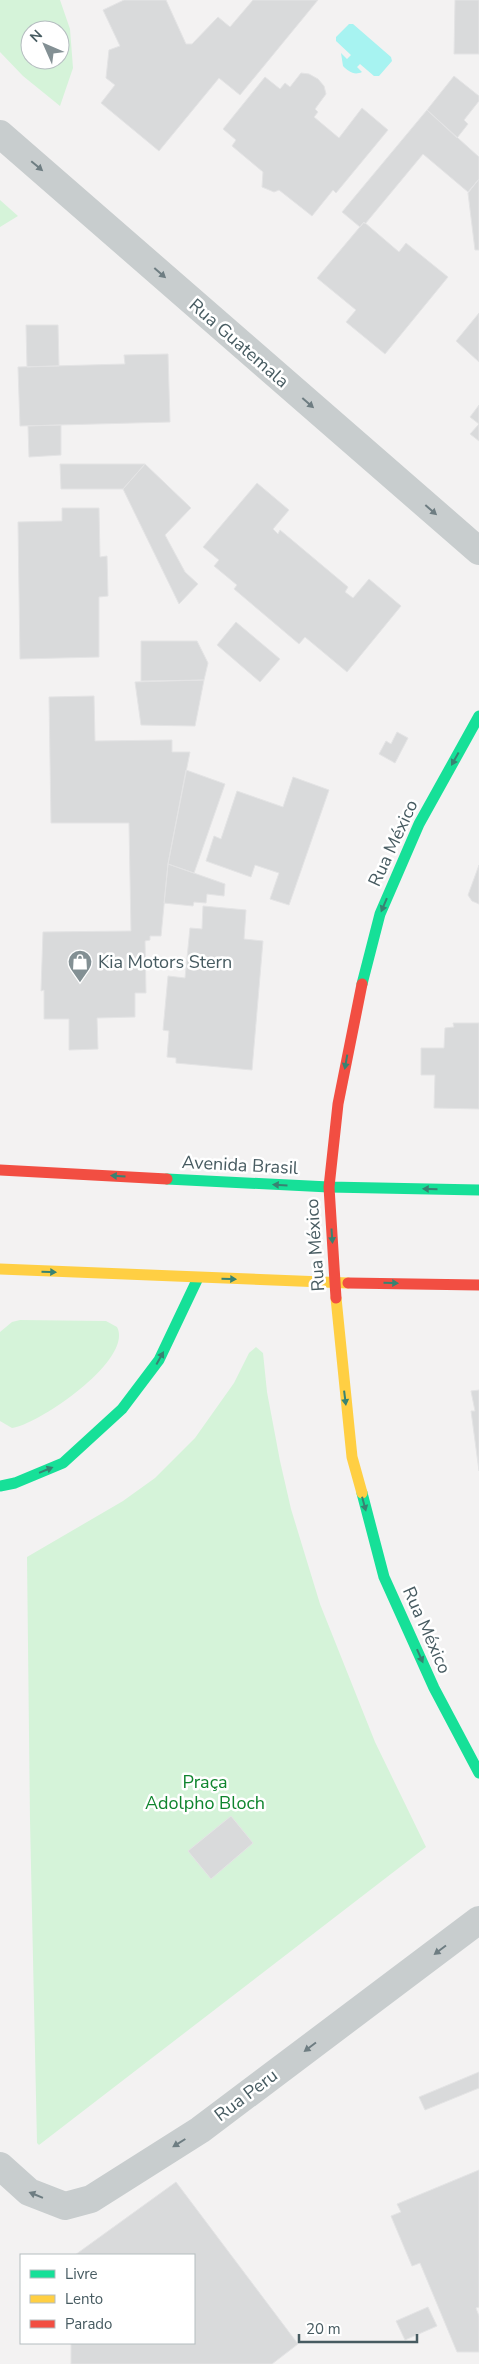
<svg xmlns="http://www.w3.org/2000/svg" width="479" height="2364" font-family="'Nunito Sans',sans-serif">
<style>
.green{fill:#d5f3d9;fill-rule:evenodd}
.water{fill:#a7f3f1}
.building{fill:#d9dadb;stroke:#e4e4e5}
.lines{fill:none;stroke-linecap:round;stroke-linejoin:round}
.street{stroke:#c8cdce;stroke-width:28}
.fast{stroke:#16e098;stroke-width:11}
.slow{stroke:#ffcf43;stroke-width:11}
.jam{stroke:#f24e42;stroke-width:11}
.oneway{fill:#6e7d82}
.oneway2{fill:#388372}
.labels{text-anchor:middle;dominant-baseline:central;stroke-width:5;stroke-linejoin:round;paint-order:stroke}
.street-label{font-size:18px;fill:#475b61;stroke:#fff}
.poi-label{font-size:18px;fill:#475b61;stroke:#fff;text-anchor:start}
.park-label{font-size:18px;fill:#0f852e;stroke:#fff}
</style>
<rect width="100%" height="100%" fill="#f3f2f2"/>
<!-- green -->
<path class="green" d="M0,0h60l10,29 3,39 -13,38 -37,-30 -23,-24zM30,30h30v30h-30z
M0,200l18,16 -18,11z
M20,1320l86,1 11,6c17,32 -77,97 -105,101l-12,-7v-89l12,-10z
M256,1347l7,6 4,39 13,69 11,48 29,95 55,138 51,105 -387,298 -2,-2 -7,-323 -3,-263 96,-56 32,-23 40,-40 39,-55 15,-30z"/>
<!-- water -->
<path class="water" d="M349,24h4l38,33 1,4 -13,15h-5l-14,-12 -3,3 5,5c-8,4 -14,-1 -19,-6l-2,-13 6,6 4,-4 -15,-14v-4z"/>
<!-- building -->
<path class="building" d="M124,0h42l20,44h6l26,-27 12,10 23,-27h65l-78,95 -21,-17 -60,73 -58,-48 14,-18 -9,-7 3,-28 11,-4 -17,-36z
M455,0h24v54h-25z
M301,73l8,1 9,5 6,7 2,8 -11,15 3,3 -4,5 25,21 23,-30 26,22 -52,63 -3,-3 -21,26 -33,-26 -5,2 -12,-5 1,-15 -31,-26 4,-6 -13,-11 42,-52 15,12 5,-6 5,4z
M454,76l25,20v5l-15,19 4,4 -11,14 -30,-28z
M427,110l52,47v22l-11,13 -45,-38 -58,70 -1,-2 -4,5 -18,-15z
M479,179v71h-4l-7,-57z
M364,222l35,30 7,-9 42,34 -63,77 -39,-32 10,-12 -39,-32z
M479,313v49l-23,-21z
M26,325h32l1,41 -32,1z
M168,354l2,68 -150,4 -2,-59 107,-3 -1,-9z
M479,405v36l-9,-7 9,-10 -9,-7z
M61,425v30l-32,2 -1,-31z
M60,464h85l-22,25h-62z
M145,464l46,44 -26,27 20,37 13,12 -19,20 -56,-115z
M257,483l32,27 -16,19 5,5 2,-4 68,57 -3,5 8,6 16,-19 32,27 -54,66 -42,-35 -6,7 -65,-55 3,-4 -23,-19 5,-6 -16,-13z
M62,508h37l1,49 7,-1 1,40 -9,1v60l-79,2 -2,-137 44,-1z
M236,622l44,37 -20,23 -43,-37z
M141,641h56l11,22 -4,17 -63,1z
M204,680l-9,46 -54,-1 -6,-43z
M94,696l1,45 77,-1v12h18l-22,112 -7,72h-11v4l-5,1 1,52h-11v24l-38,1 1,31 -29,1v-31h-25v-29l-3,1 2,-59 88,-1 -2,-108h-78l-2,-126z
M397,732l11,6 -13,25 -16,-9 7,-13 5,3z
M186,770l39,14 -31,89 -26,-9z
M293,777l36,13 -40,115 -19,-6 9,-26 -24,-8 -4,12 -45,-16 8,-25 7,3 16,-48 46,16z
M168,864l57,20 -1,12 -17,-2 -1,9 -12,-1 -1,4 -29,-3z
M479,865v39l-7,-3 -4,-6z
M203,906l43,4 -2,29 19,2 -11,129 -76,-7v-5l-9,-1 2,-26 -6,-1 5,-54 17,2 5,-50 12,1z
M453,1023h26v86l-45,-1 1,-33h-14v-27h23l1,-20 9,-1z
M479,1390v81l-8,-60h4l-4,-20z
M231,1816l22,27 -42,36 -23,-28z
M479,2072v16l-54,22 -6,-13z
M479,2170v137l-3,1 3,8v36h-22l-37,-89 -8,3 -21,-50 10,-4 -4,-8z
M176,2182l122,162 -26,20h-201v-21h123v-88h-119z
M428,2307l9,19 -32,14 -9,-19z"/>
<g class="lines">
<!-- street -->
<path class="street" d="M0,134l479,417
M0,2166l29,26 36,14 26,-7 109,-69 279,-210"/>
<!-- fast -->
<path class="fast" d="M362,984l18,-70 39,-90 60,-108
M167,1179l162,8 150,3
M0,1486l15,-3 48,-20 59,-54 37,-49 39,-82
M362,1493l22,84 50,111 45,85"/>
<!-- slow -->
<path class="slow" d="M0,1269l348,14
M336,1298l16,159 10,36"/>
<!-- jam -->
<path class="jam" d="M0,1170l167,9
M348,1283l131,2
M336,1298l-7,-111 9,-83 24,-120"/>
</g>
<!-- one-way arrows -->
<defs><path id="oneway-solid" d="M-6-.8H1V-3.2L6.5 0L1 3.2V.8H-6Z" transform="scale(1.25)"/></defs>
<g class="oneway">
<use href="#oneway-solid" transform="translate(37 166) rotate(40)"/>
<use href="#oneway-solid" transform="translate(160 273) rotate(41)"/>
<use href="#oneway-solid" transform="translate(308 403) rotate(41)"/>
<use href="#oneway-solid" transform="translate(431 510) rotate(41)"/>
<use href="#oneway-solid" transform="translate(440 1950) rotate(143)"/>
<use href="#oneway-solid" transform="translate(310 2047) rotate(143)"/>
<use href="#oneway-solid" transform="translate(179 2143) rotate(148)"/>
<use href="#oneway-solid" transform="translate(36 2195) rotate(-158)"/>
</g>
<g class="oneway2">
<use href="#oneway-solid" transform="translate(455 759) rotate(119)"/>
<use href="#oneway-solid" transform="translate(384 905) rotate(113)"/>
<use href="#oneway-solid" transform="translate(346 1062) rotate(100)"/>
<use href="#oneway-solid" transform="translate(118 1176) rotate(-177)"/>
<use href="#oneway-solid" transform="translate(280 1185) rotate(-177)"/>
<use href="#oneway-solid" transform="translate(430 1189) rotate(-179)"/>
<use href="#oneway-solid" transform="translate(332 1236) rotate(86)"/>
<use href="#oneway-solid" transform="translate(49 1272) rotate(2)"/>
<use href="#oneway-solid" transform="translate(229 1279) rotate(2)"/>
<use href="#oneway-solid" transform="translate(391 1283) rotate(1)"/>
<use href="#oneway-solid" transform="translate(160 1358) rotate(-61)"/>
<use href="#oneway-solid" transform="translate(345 1398) rotate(83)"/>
<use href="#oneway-solid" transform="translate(46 1470) rotate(-22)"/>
<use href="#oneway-solid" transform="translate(364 1504) rotate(75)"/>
<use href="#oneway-solid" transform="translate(420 1656) rotate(66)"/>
</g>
<!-- icons -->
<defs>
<symbol id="shop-pin" viewBox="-11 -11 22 30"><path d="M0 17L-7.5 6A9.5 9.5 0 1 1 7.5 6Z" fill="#839094" stroke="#fff"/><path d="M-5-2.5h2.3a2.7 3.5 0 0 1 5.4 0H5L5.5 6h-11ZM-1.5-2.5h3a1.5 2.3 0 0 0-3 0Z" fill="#fff"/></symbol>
</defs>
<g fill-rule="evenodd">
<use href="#shop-pin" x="66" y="948" width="28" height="38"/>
</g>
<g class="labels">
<!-- street labels -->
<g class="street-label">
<text transform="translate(239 343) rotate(41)">Rua Guatemala</text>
<text transform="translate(393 843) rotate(-65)">Rua México</text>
<text transform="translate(240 1165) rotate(3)">Avenida Brasil</text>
<text transform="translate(315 1245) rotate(-94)">Rua México</text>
<text transform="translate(427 1630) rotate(66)">Rua México</text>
<text transform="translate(246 2095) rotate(-37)">Rua Peru</text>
</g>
<!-- poi labels -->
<g class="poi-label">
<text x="98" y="962">Kia Motors Stern</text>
</g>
<!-- park labels -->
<g class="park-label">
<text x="205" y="1782">Praça<tspan x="205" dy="21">Adolpho Bloch</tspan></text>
</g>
</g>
<!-- legend -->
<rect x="20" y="2254" width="175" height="90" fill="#ffffff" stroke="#b5bdc0"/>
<rect x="30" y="2270" width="25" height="8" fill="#16e098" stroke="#b5bdc0"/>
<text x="65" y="2279" font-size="15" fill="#475b61">Livre</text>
<rect x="30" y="2295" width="25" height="8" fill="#ffcf43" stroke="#b5bdc0"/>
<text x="65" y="2304" font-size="15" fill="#475b61">Lento</text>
<rect x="30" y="2320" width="25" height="8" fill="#f24e42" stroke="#b5bdc0"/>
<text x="65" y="2329" font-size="15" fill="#475b61">Parado</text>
<!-- north arrow -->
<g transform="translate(45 45) rotate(315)"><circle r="24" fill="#ffffff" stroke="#b5bdc0"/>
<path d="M0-4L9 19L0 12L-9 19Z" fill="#839094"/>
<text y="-8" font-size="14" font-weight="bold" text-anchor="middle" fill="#475b61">N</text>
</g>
<!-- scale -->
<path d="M299 2334v8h118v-8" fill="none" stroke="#475b61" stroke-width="2.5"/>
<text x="306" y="2334" font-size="15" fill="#475b61" stroke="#ffffff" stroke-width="4" paint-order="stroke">20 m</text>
</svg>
